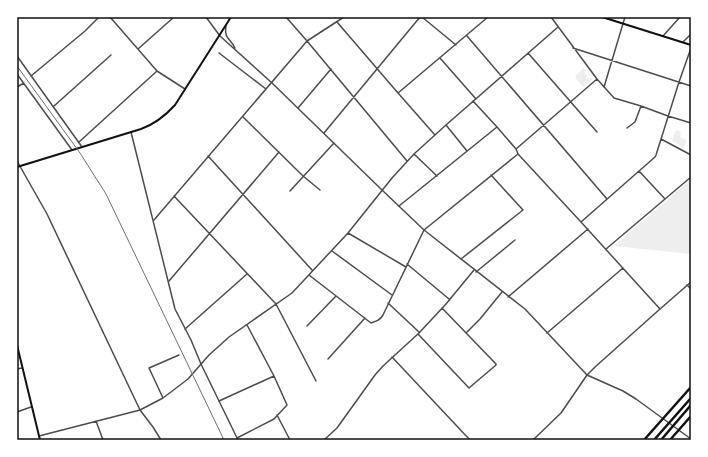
<svg xmlns="http://www.w3.org/2000/svg" width="708" height="457" font-family="Ubuntu,sans-serif">
<style>
.green{fill:#eee}
.lines{fill:none;stroke-linecap:round;stroke-linejoin:round}
.minor{stroke:#4c4c4c;stroke-width:1.5}
.tertiary{stroke:#4c4c4c;stroke-width:1.5}
.secondary{stroke:#111;stroke-width:2}
.motorway{stroke:#111;stroke-width:2.5}
.rail{stroke:#707070;stroke-width:1}
.neatline{fill:none;stroke:#111;stroke-width:1.5}
</style>
<rect width="100%" height="100%" fill="#fff"/>
<!-- green -->
<path class="green" d="M584,68l2,2 -2,2 5,8 3,-2 1,1 -10,8 -8,-10 1,-1v-1z
M676,130l5,2 -1,5 7,3 -3,8 -12,-7z
M691,179v75l-77,-8z"/>
<g class="lines">
<!-- minor -->
<path class="minor" d="M110,17l47,54 28,18
M286,17l21,24 100,120
M422,17l34,28
M551,17l46,62 17,19 27,8 27,10 23,7
M337,22l61,71 37,42
M467,36l140,163
M663,36l17,-19
M683,42l8,-8
M573,48l118,38
M138,49l36,-32
M219,53l47,36
M528,53l69,79
M17,56l65,91
M440,58l36,41
M17,74l55,76
M31,76l54,-45 14,-14
M17,87l7,-4
M604,87l21,-70
M398,93l90,-76
M473,101l24,26 19,22 2,5 63,68 79,87
M54,106l57,-51
M298,108l33,-39
M243,117l60,59 17,14
M446,125l21,26
M627,128l8,-6 6,-16
M324,133l96,-116
M661,139l30,16
M79,142l78,-71
M516,149l81,-70
M414,154l23,22
M208,156l104,114
M17,161l30,53 93,196 13,17 8,13
M639,171l26,28
M290,191l44,-48
M174,196l102,108 40,77
M399,206l98,-79
M154,220l153,-179 37,-24
M581,222l74,-65 1,-2 23,-73 12,-34
M348,233l58,34
M606,249l85,-72
M332,251l60,44
M461,259l62,-49 -32,-35
M407,264l42,35
M476,272l39,-32
M309,275l62,48c6,-2 9,-3 12,-8l41,-85 94,-76
M169,281l110,-129
M687,285l4,4
M508,297l80,-68
M388,303l31,29
M307,326l29,-30
M185,329l62,-55
M466,333l14,-14 22,-27
M547,333l76,-65
M418,334l51,54 27,-23v-1l-54,-56
M392,357l78,83
M328,359l37,-41
M17,369l5,-1
M163,398l-14,-30 30,-13
M219,401l55,-25
M17,412l14,-5
M277,415l13,25
M96,421l7,19
M39,436l101,-26 23,-12 25,-19 21,-24 20,-18 63,-44 56,-60 44,-55 22,-24 32,-29 112,-98
M237,438l37,-19 13,-14 -13,-29 -27,-51
M324,440l13,-12 38,-53 8,-9 36,-33 27,-29 28,-34"/>
<!-- tertiary -->
<path class="tertiary" d="M206,17l14,19 52,47 110,107 42,40 101,79 62,66 36,16 13,8 55,40
M226,26c-2,13 4,12 9,22
M131,132l44,177 16,31 10,24 37,76
M533,440l28,-27 26,-38 8,-8 65,-58 31,-27"/>
<!-- secondary -->
<path class="secondary" d="M602,17l89,28
M17,167l124,-38c14,-5 24,-13 34,-24l56,-88
M17,345l23,95"/>
<!-- motorway -->
<path class="motorway" d="M644,440l47,-53
M654,440l37,-42
M661,440l30,-35
M670,440l21,-24"/>
<!-- rail -->
<path class="rail" d="M17,66l63,87 26,41 118,246"/>
</g>
<!-- border -->
<rect width="708" height="457" fill="none" stroke="#ffffff" stroke-width="36"/>
<rect x="18" y="18" width="672" height="421" class="neatline"/>
</svg>
